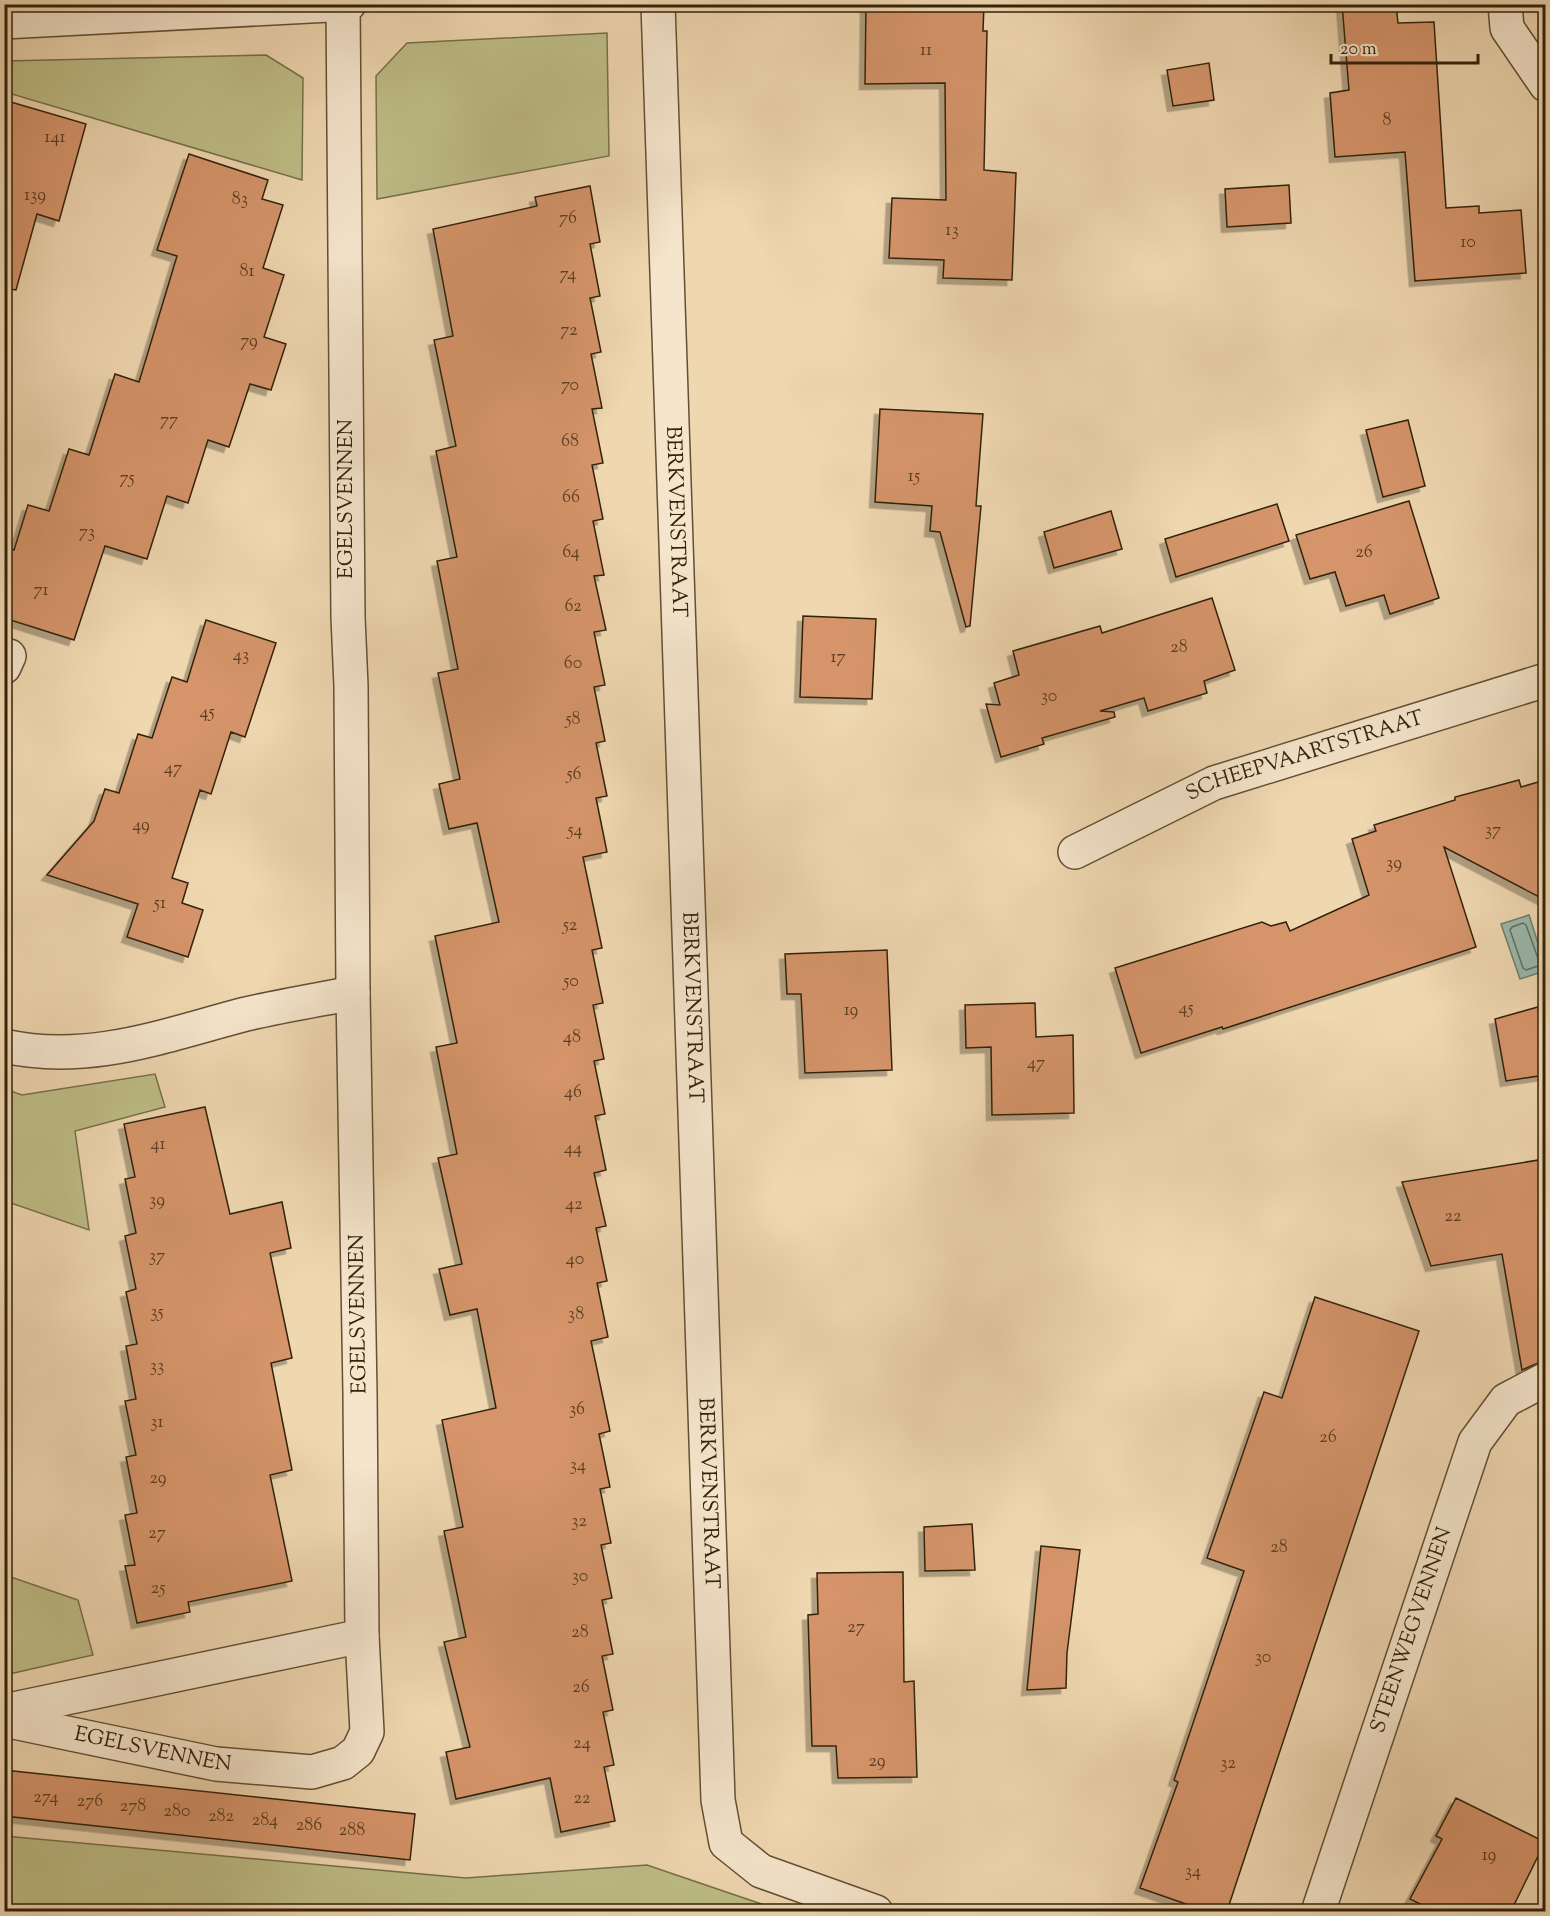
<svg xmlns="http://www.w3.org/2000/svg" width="1550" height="1916" font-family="'Sorts Mill Goudy',serif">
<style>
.green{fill:#bebd87;stroke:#787049;stroke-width:1.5}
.water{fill:#9ab9ae;stroke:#717d6d;stroke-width:1.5}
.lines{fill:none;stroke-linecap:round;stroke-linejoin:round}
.shore{stroke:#666e5c;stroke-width:1.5}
.building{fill:#d5946a;stroke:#33230b;stroke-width:1.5;filter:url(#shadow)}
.minor-casing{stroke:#625034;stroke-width:36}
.minor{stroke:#f5e5cc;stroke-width:33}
.labels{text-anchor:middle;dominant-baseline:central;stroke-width:5;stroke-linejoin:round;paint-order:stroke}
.number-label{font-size:18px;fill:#5c3f23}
.street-label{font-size:21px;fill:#33230b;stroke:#f5e5cc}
</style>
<defs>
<filter id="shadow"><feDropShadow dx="-5.5" dy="5.5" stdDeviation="0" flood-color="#0004"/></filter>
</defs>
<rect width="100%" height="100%" fill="#efd7b0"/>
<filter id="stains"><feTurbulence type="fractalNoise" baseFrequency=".00333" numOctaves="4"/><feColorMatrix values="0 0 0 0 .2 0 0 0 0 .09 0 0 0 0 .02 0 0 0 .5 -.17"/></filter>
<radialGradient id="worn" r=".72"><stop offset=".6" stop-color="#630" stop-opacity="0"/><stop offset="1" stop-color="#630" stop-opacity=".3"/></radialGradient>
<!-- green -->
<path class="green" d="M607,33l2,123 -232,43 -1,-123 31,-33z
M266,55l37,23 -1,102 -297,-88v-31z
M155,1074l10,33 -90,24 14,99 -84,-29v-112l17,6z
M5,1575l73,25 15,55 -88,20z
M4,1836l462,42 181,-13 135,46h-777z"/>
<!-- water -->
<path class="water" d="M1529,915l16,50v6l-25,8 -19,-55z"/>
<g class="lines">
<!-- shore -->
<path class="shore" d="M1523,923l3,2 14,39 -2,2 -12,4 -3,-2 -13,-38 2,-3z"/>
</g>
<!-- building -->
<path class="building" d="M866,4l118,1 -1,26h4l-3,139 32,3 -4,107 -69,-2 1,-18 -55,-2 3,-60 54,2 -1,-117 -80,1z
M1342,4h54l2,19 36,-1 12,186 33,-2v7l42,-3 5,63 -111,8 -10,-129 -70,5 -5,-64 19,-3z
M1209,63l5,37 -41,6 -6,-36z
M4,100l82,24 -27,97 -22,-7 -21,76 -12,-2z
M189,154l79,26 -6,19 21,6 -20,63 21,7 -20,62 22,7 -15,46 -21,-6 -21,63 -21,-7 -20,63 -21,-7 -20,63 -42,-13 -31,94 -70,-22v-71l10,3 14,-45 21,6 20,-62 20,6 26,-81 24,8 38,-126 -20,-6z
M1289,185l2,38 -64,4 -2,-38z
M590,186l10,56 -10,2 10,52 -10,2 11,54 -10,2 11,54 -10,1 11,54 -11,2 11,54 -10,2 11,54 -10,1 12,54 -12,2 11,53 -11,2 11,54 -9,2 11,53 -11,2 11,54 -24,5 19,91 -10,2 11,53 -10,2 11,54 -10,2 11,53 -10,2 11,54 -12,3 12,53 -10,2 11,53 -10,2 11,54 -17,4 19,90 -11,3 11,53 -10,2 11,54 -10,2 11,53 -10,2 11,54 -11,2 11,54 -10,2 11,53 -10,2 11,54 -54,11 -11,-54 -94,21 -10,-47 24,-5 -26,-105 22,-5 -22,-106 19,-4 -21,-107 54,-12 -19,-99 -27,6 -11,-46 23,-5 -24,-106 19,-4 -21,-107 21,-4 -22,-107 64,-14 -22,-99 -28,6 -10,-45 21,-5 -22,-106 20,-4 -21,-108 20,-4 -21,-106 20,-5 -22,-106 19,-4 -20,-107 104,-23 -2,-9z
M880,409l103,5 -7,92h5l-11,120 -4,1 -26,-95 -10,-1 2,-25 -57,-4z
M1408,420l17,66 -42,11 -17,-67z
M1409,501l30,97 -49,16 -6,-19 -38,11 -11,-34 -25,7 -14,-44z
M1277,504l12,37 -113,36 -11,-38z
M1111,511l11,38 -68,19 -10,-36z
M1212,598l23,72 -31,11 3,12 -59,18 -4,-13 -44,13 14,1 1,5 -73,21 2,6 -43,13 -15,-53 14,1 -6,-22 25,-8 -6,-24 87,-25 2,7z
M803,616l73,3 -4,80 -72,-2z
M206,620l70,23 -31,94 -14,-5 -20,62 -11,-4 -28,88 16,5 -6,20 21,7 -15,47 -61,-20 11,-33 -91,-29 47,-54 11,-32 14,4 19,-59 14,4 20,-61 15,5z
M1519,780l2,7 24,-7v120l-101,-53 32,100 -253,82 -1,-2 -81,26 -26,-85 147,-46 9,4 15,-4 4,9 79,-36 -17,-56 24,-8 -2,-6 81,-25v-3z
M887,950l5,120 -87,3 -4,-79h-14l-2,-40z
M1035,1003l1,34 37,-2 1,78 -82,2 -1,-68 -25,1 -1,-43z
M1545,1005v70l-39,6 -11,-62z
M205,1107l25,107 52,-12 9,46 -21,5 22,105 -21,5 21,107 -22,5 22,106 -104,21 2,10 -53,11 -12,-57 10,-1 -10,-50 12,-2 -11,-56 10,-2 -11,-54 11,-2 -10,-53 11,-2 -11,-52 10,-3 -11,-53 11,-3 -11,-54 10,-2 -11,-53z
M1545,1159v201l-23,10 -20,-116 -71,12 -29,-84z
M1315,1297l104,34 -192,580h-21l-66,-23 38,-106 -4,-2 70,-209 -37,-13 57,-166 18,6z
M972,1524l3,46 -50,1 -1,-44z
M1041,1546l39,4 -13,103 -1,35 -39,2z
M903,1572l1,110 10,-1 3,96 -79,1 -2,-32h-24l-4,-131 10,-1 -1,-41z
M4,1770l411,44 -5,46 -406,-44z
M1456,1798l89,44 -34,69h-77l-24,-12 32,-60 -6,-3z"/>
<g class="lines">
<defs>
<g id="minor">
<path id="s1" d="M658,4l60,1796 8,43 35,28 115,41"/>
<path d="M1505,4l2,24 39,57"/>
<path d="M4,22l345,-18"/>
<path d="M4,667l5,-11"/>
<path id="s2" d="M1075,852l139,-69 332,-103"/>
<path d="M4,1046c85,19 161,-11 242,-32 35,-8 71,-14 107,-21"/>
<path d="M4,1711l358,-75 -2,-243 -7,-400 -2,-307 -3,-69 -5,-612"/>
<path id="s3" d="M4,1720l212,44 96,8 31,-9 15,-12 9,-19 -5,-96"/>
<path id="s4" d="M1318,1912l157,-470 31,-42 40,-21"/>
</g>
</defs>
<!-- minor casing -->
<use href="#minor" class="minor-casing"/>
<!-- minor -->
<use href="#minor" class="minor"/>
</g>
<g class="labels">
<!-- number labels -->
<g class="number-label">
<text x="926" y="51">11</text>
<text x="1387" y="121">8</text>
<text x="55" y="138">141</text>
<text x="35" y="196">139</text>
<text x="240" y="200">83</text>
<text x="568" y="219">76</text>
<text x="952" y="231">13</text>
<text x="1468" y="243">10</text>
<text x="247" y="272">81</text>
<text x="568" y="275">74</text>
<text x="569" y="331">72</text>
<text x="249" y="342">79</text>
<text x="570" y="386">70</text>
<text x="169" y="421">77</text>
<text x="570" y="442">68</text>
<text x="914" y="477">15</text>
<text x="127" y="479">75</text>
<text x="571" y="498">66</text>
<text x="87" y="533">73</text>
<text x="571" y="553">64</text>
<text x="1364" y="553">26</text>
<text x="41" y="591">71</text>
<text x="573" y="607">62</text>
<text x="1179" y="648">28</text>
<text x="241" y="656">43</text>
<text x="838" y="658">17</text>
<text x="573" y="664">60</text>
<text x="1049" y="697">30</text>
<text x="207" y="713">45</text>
<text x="573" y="720">58</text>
<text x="173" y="769">47</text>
<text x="574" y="775">56</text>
<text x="141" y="826">49</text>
<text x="575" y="831">54</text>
<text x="1493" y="831">37</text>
<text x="1394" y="864">39</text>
<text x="160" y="904">51</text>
<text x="570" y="926">52</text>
<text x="571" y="982">50</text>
<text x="1186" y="1009">45</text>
<text x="851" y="1011">19</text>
<text x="572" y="1038">48</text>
<text x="1036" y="1064">47</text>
<text x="573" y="1093">46</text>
<text x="158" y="1145">41</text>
<text x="573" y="1149">44</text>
<text x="157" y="1201">39</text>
<text x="574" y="1205">42</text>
<text x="1453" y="1217">22</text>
<text x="157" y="1257">37</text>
<text x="575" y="1260">40</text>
<text x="157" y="1313">35</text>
<text x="576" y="1315">38</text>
<text x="157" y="1367">33</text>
<text x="577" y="1410">36</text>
<text x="157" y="1423">31</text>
<text x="1328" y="1438">26</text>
<text x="578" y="1466">34</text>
<text x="158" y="1479">29</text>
<text x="579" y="1522">32</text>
<text x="157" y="1534">27</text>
<text x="1279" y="1548">28</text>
<text x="580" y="1577">30</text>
<text x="158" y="1589">25</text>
<text x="856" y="1628">27</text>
<text x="580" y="1633">28</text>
<text x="1263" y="1658">30</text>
<text x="581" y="1688">26</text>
<text x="582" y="1744">24</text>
<text x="877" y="1762">29</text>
<text x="1228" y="1764">32</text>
<text x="46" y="1798">274</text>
<text x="582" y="1799">22</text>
<text x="90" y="1802">276</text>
<text x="133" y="1807">278</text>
<text x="177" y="1812">280</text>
<text x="221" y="1817">282</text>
<text x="265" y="1821">284</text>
<text x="309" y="1826">286</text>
<text x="352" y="1831">288</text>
<text x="1489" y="1856">19</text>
<text x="1193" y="1872">34</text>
</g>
<!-- street labels -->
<g class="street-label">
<text transform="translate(347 499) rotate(-90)">EGELSVENNEN</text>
<text stroke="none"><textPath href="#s1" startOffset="518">BERKVENSTRAAT</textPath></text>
<text stroke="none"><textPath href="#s2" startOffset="250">SCHEEPVAARTSTRAAT</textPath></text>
<text stroke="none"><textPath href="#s1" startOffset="1004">BERKVENSTRAAT</textPath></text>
<text transform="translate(359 1314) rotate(-91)">EGELSVENNEN</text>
<text stroke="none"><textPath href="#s1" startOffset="1490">BERKVENSTRAAT</textPath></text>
<text stroke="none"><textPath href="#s4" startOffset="297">STEENWEGVENNEN</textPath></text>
<text stroke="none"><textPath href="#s3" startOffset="152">EGELSVENNEN</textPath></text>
</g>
</g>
<!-- margin -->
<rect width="1550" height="1916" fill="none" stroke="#efd7b0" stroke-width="24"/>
<rect x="6" y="6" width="1538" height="1904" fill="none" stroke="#33230b" stroke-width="3"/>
<rect x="12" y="12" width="1526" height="1892" fill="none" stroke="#33230b" stroke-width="1.5"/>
<!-- scale -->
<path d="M1331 54v9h147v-9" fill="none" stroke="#33230b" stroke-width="3"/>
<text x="1340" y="54" font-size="18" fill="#33230b" stroke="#f5e5cc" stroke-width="4.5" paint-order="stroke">20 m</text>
<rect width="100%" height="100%" filter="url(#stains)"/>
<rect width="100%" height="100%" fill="url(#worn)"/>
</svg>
